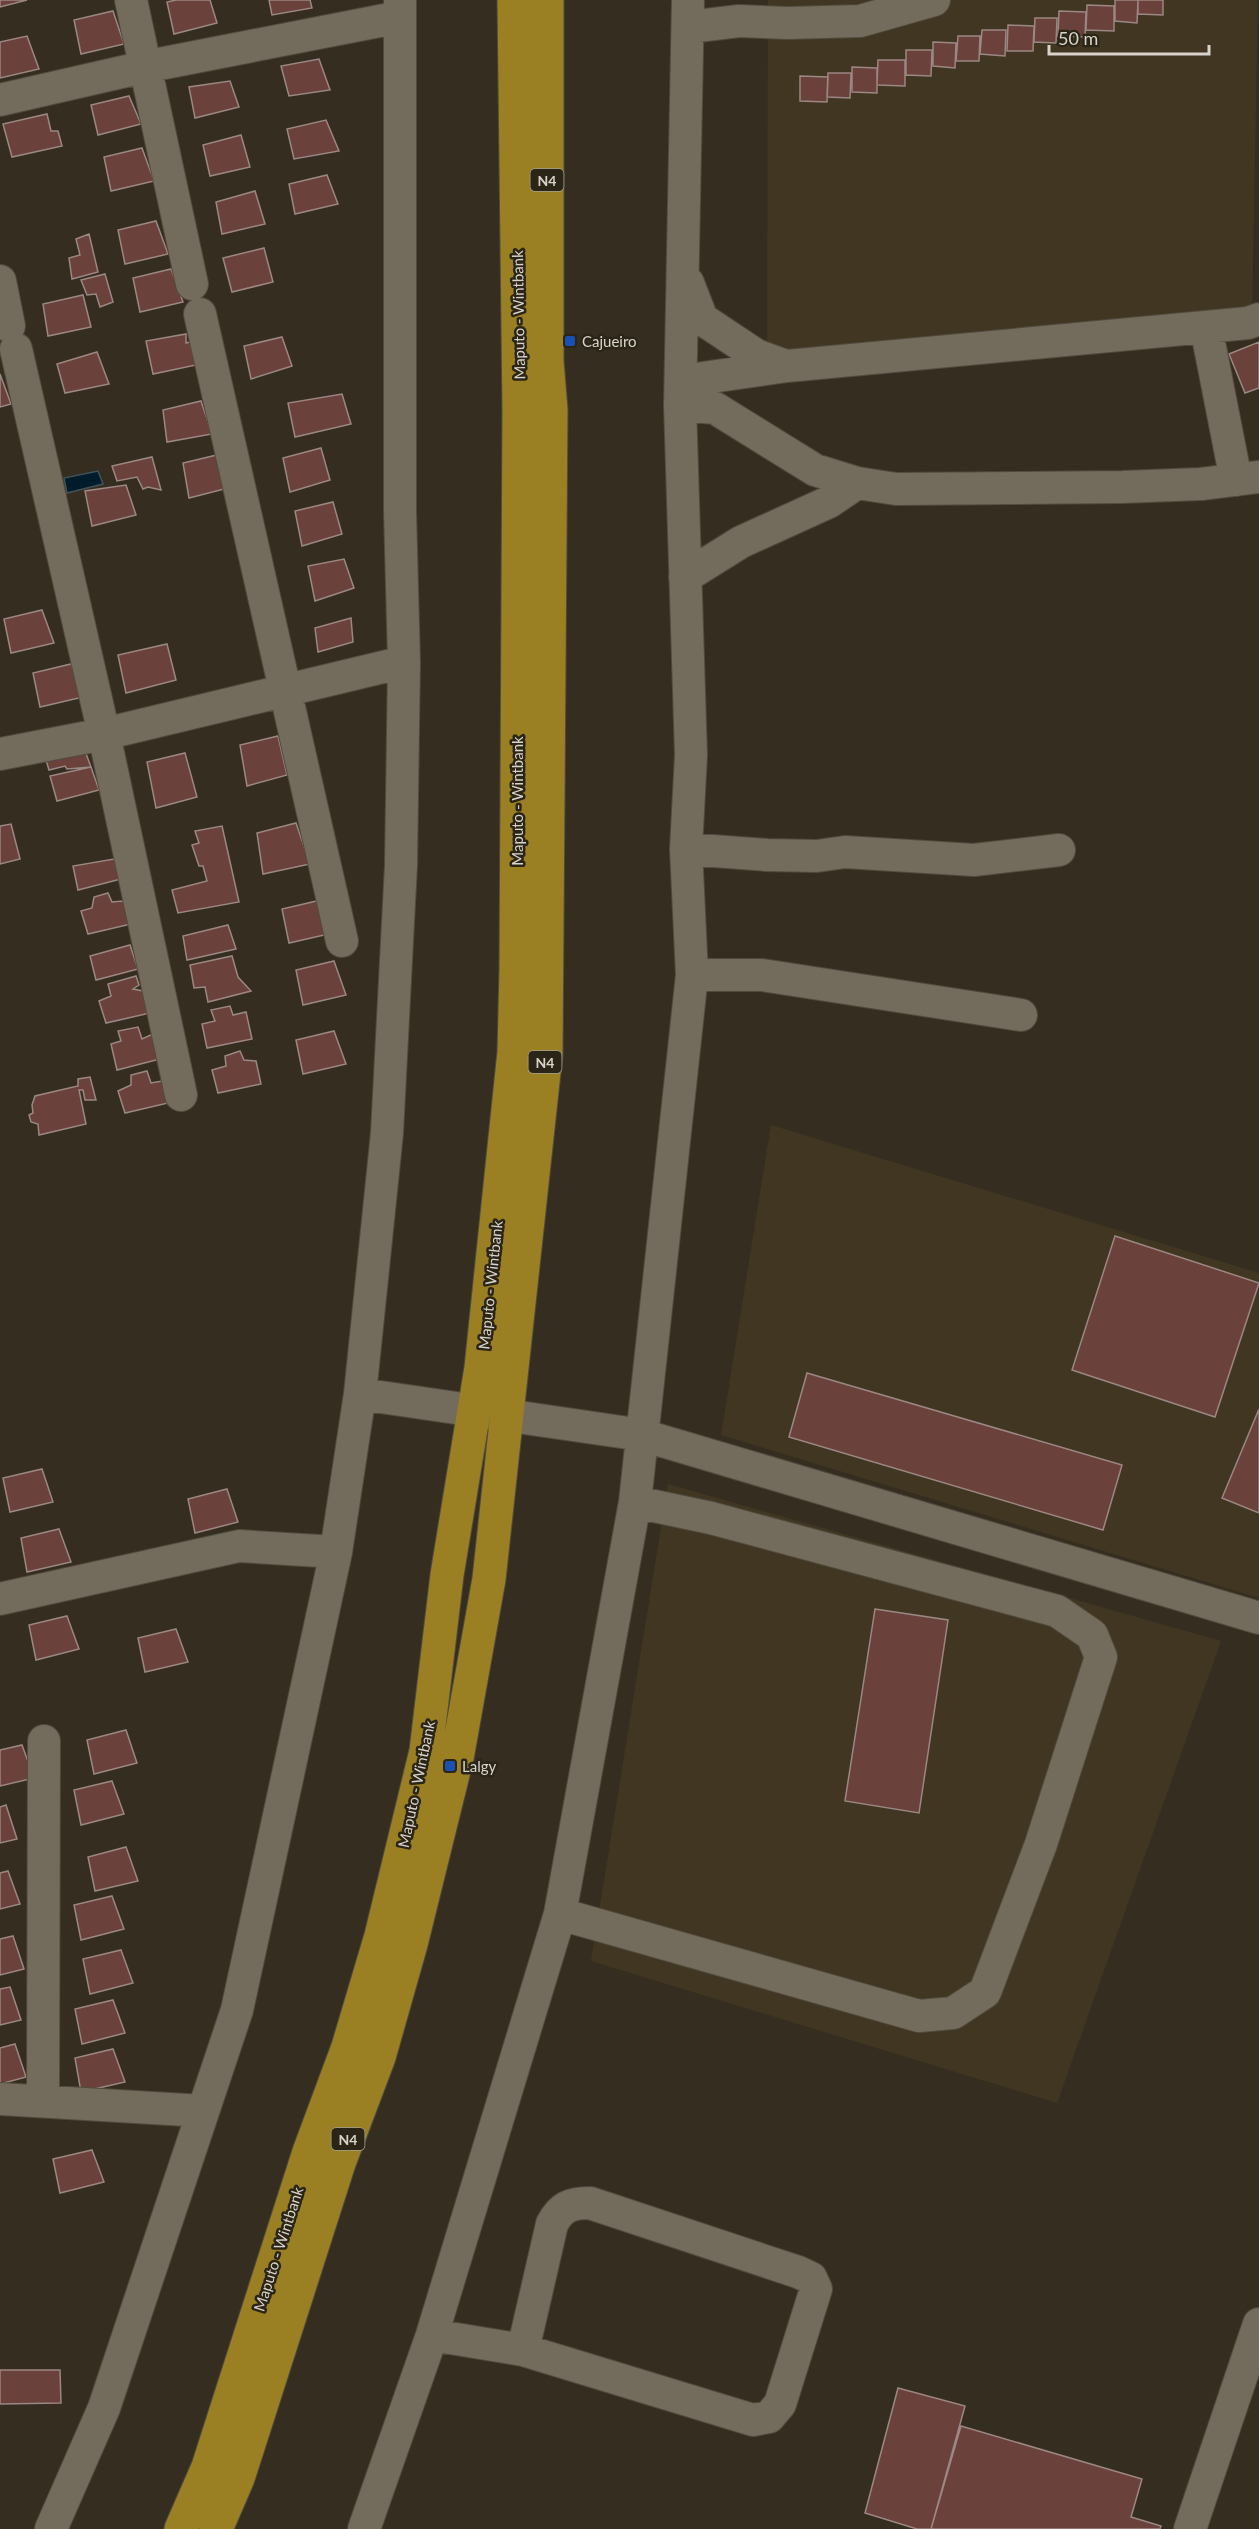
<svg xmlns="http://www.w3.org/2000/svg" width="1259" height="2529" font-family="Lato,sans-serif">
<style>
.built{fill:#403622}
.water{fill:#001c2a;stroke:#41535a;stroke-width:1.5}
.building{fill:#6a413b;stroke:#9b8783;stroke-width:1.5}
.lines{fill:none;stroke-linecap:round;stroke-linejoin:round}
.minor-casing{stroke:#514b3f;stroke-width:34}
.highway-casing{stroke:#514b3f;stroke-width:35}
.minor{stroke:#736b5c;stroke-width:32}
.highway{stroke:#9a8022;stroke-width:33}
.transit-dot{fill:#1a4fb4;stroke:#2b2517;stroke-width:2}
.labels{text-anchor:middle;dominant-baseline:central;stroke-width:5;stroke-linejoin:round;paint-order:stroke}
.shield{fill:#2b2517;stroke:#a4a095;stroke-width:1.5}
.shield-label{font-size:14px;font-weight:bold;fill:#d8d4cb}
.street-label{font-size:15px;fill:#d8d4cb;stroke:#2b2517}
.poi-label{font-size:15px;fill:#d8d4cb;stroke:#2b2517;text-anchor:start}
</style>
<rect width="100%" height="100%" fill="#352e20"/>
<!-- built -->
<path class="built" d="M768,0h490l-6,313 -485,42z
M771,1125l488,148v325l-538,-163z
M668,1484l553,157 -164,462 -466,-142z"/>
<!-- water -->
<path class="water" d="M98,471l5,13 -36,9 -3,-15z"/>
<!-- building -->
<path class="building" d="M0,0h27l-27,7z
M176,0h34l7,23 -43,11 -7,-32z
M269,0h41l2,8 -40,7z
M1115,0h23l-1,23 -22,-2z
M1138,0h25v15l-25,-1z
M1087,5l27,1v25l-28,-1z
M113,11l11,33 -43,10 -7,-34z
M1059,11l27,1 -1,25 -27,-1z
M1035,18h22l-1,25 -22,-1z
M1008,25l26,1 -1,25h-26z
M982,30h24l-1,26 -25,-2z
M27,36l12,33 -39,9v-36z
M958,36h22l-1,25h-23z
M933,42l23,1 -1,25 -22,-2z
M906,50h26l-1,26 -25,-1z
M319,59l11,31 -41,6 -8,-30z
M878,60h27v26l-28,-1z
M852,67l25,1v25l-25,-1z
M828,73h23l-1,25 -23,-1z
M800,76l28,1 -1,25 -27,-1z
M230,81l9,26 -44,11 -6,-31z
M129,96l12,28 -43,11 -7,-30z
M47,114l4,17h7l4,15 -50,11 -9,-33z
M326,120l13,31 -45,8 -7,-30z
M241,135l9,32 -40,9 -7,-31z
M142,148l12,33 -43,10 -7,-34z
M327,175l11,29 -43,10 -6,-30z
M255,191l10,33 -43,10 -6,-32z
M156,221l12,33 -43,10 -7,-34z
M89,234l9,38 -26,7 -3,-21 11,-3 -4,-16z
M264,248l9,34 -41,10 -9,-34z
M171,269l12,33 -43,10 -7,-34z
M105,274l8,28 -13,5 -4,-13 -9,1 -6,-15z
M83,295l8,32 -43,9 -5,-32z
M186,334v9l4,-1 6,23 -43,9 -7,-33z
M282,337l10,29 -41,13 -7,-33z
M1259,342v46l-14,5 -16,-39z
M97,352l12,32 -44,9 -8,-29z
M0,374l11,30 -11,3z
M342,394l9,30 -56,13 -7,-34z
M201,401l11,33 -45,8 -4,-32z
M321,448l9,32 -40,12 -7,-34z
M221,454l11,33 -43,11 -6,-35z
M152,457l9,33 -13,-3 -5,2 -6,-12 -20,4 -5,-15z
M126,485l10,30 -44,11 -7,-35z
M333,502l9,32 -40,12 -7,-35z
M344,559l10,29 -39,13 -7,-35z
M42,610l12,33 -43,10 -7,-34z
M351,618l2,24 -35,10 -3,-24z
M167,644l9,36 -50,13 -8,-38z
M71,664l12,33 -43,10 -7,-34z
M278,736l9,39 -40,11 -7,-41z
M85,751l6,16 -24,2 -2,-3 -16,4 -3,-10z
M185,753l12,44 -41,11 -9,-46z
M91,767l8,23 -42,11 -7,-25z
M296,823l14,41 -47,10 -6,-41z
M11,824l9,35 -20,5v-38z
M222,826l17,76 -61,11 -6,-23 35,-9 -4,-15h-4l-7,-21 7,-2 -4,-12z
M114,859l7,20 -43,11 -5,-24z
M108,893l4,9 11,-1 8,23 -43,10 -7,-23 11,-3 2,-11z
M321,900l12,33 -44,10 -7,-34z
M228,925l8,24 -49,11 -4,-24z
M130,945l8,24 -42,11 -6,-24z
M232,956l6,21 13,14 -43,11 -3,-15 -11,1 -4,-23z
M334,961l12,34 -43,10 -7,-35z
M136,976l3,9 -6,4 10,2 7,22 -44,10 -7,-22 12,-5 -3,-12z
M230,1006l3,9 13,-3 6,27 -45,9 -5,-24 13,-3 -4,-11z
M138,1027l4,12 11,-5 7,25 -43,11 -6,-26 10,-3 -3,-10z
M334,1031l12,33 -43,10 -7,-34z
M240,1051l4,9 12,1 5,23 -43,9 -6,-23 14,-4 -1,-10z
M147,1071l4,12 11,-2 6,22 -43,10 -7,-22 13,-6v-10z
M90,1077l6,23h-11l-2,-10h-4l7,34 -47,11 -1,-11 -7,-2 -2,-7 4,-2 -1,-8 3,-9 43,-10v-7z
M1115,1236l144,47 -44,134 -143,-47z
M807,1373l315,92 -19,65 -314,-93z
M1259,1409v104l-37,-15z
M42,1469l11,33 -43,10 -7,-34z
M227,1489l11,33 -43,11 -7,-34z
M59,1529l12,33 -44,10 -6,-34z
M875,1609l73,11 -29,193 -74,-12z
M67,1616l12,33 -43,11 -7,-35z
M176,1629l12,33 -43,10 -7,-34z
M126,1730l11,33 -43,11 -7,-34z
M22,1745l12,33 -34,8v-36z
M112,1781l12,33 -43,11 -7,-35z
M6,1805l11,34 -17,4v-36z
M126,1847l12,34 -43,10 -7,-34z
M8,1871l12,33 -20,5v-36z
M112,1896l12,33 -43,11 -7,-35z
M13,1936l11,33 -24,6v-36z
M121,1950l12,33 -43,11 -7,-35z
M10,1987l11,33 -21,5v-36z
M113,2000l12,33 -43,11 -7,-35z
M15,2044l11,33 -26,7v-36z
M113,2049l12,33 -44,10 -6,-34z
M92,2150l12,32 -44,11 -7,-34z
M0,2370h60l1,33 -61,1z
M898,2388l67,18 -34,123h-14l-52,-16z
M961,2426l181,53 -11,38 30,9 -1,3h-229z"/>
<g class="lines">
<defs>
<path id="minor" d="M131,0l61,284
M689,27l50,-6 49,2 72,-2 74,-21
M0,100l144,-33 256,-50
M0,281l9,45
M688,283l14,36 54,36 30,11
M200,314l142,627
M1206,327l30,153
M16,349l88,385 77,361
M682,381l105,-15 461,-43 11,-4
M680,405l35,3 100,62 42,13 39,6 226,-2 79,-3 58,-7
M685,577l56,-35 88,-40 28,-19
M0,754l104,-20 300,-72
M686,849l81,6 50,1 28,-4 129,8 85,-10
M692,975h70l259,40
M360,1394l282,41 617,183
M0,1599l239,-53 97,6
M560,1914l359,102 34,-3 32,-21 56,-148 60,-187 -9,-22 -35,-24 -346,-93 -76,-16
M0,2099l203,12
M43,2101l1,-360
M432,2335l91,15 230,70 16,-3 11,-13 36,-115 -5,-11 -13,-6 -208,-69c-20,0 -29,4 -38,21l-29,126
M51,2529l53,-121 133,-398 99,-458 24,-158 27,-261 14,-268 3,-203 -4,-151v-511
M364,2529l68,-194 128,-421 75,-412 57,-527 -6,-126 5,-94 -11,-350 8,-405
M1190,2529l69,-205"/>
<path id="highway" d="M181,2529l27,-62 101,-315 39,-105 33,-111 45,-185 21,-176 34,-207 33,-316 2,-83 3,-558 -5,-411
M216,2529l22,-51 101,-315 40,-106 32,-113 46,-186 32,-179 57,-525 5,-644 -4,-49v-361"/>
</defs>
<!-- minor casing -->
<use href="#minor" class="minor-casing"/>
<!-- highway casing -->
<use href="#highway" class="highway-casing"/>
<!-- minor -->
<use href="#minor" class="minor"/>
<!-- highway -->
<use href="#highway" class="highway"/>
</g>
<!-- markers -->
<g class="transit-dot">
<rect x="564" y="335" width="12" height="12" rx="3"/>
<rect x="444" y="1760" width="12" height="12" rx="3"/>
</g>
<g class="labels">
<!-- shield labels -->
<g class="shield">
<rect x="530.5" y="169" width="33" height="22" rx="4.5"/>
<rect x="528.5" y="1051" width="33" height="22" rx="4.5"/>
<rect x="331.5" y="2128" width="33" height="22" rx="4.5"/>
</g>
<g class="shield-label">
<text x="547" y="180">N4</text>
<text x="545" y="1062">N4</text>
<text x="348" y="2139">N4</text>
</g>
<!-- street labels -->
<g class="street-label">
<text transform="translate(518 315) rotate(-91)">Maputo - Wintbank</text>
<text transform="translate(517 801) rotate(-90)">Maputo - Wintbank</text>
<text transform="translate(490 1285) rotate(-84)">Maputo - Wintbank</text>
<text transform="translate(416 1784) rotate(-78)">Maputo - Wintbank</text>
<text transform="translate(278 2249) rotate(-72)">Maputo - Wintbank</text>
</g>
<!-- poi labels -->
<g class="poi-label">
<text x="582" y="341">Cajueiro</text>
<text x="462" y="1766">Lalgy</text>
</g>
</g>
<!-- scale -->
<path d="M1049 45v9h160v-9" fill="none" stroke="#d8d4cb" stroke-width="3"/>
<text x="1058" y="45" font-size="18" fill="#d8d4cb" stroke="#2b2517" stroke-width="4.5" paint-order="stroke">50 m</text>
</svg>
